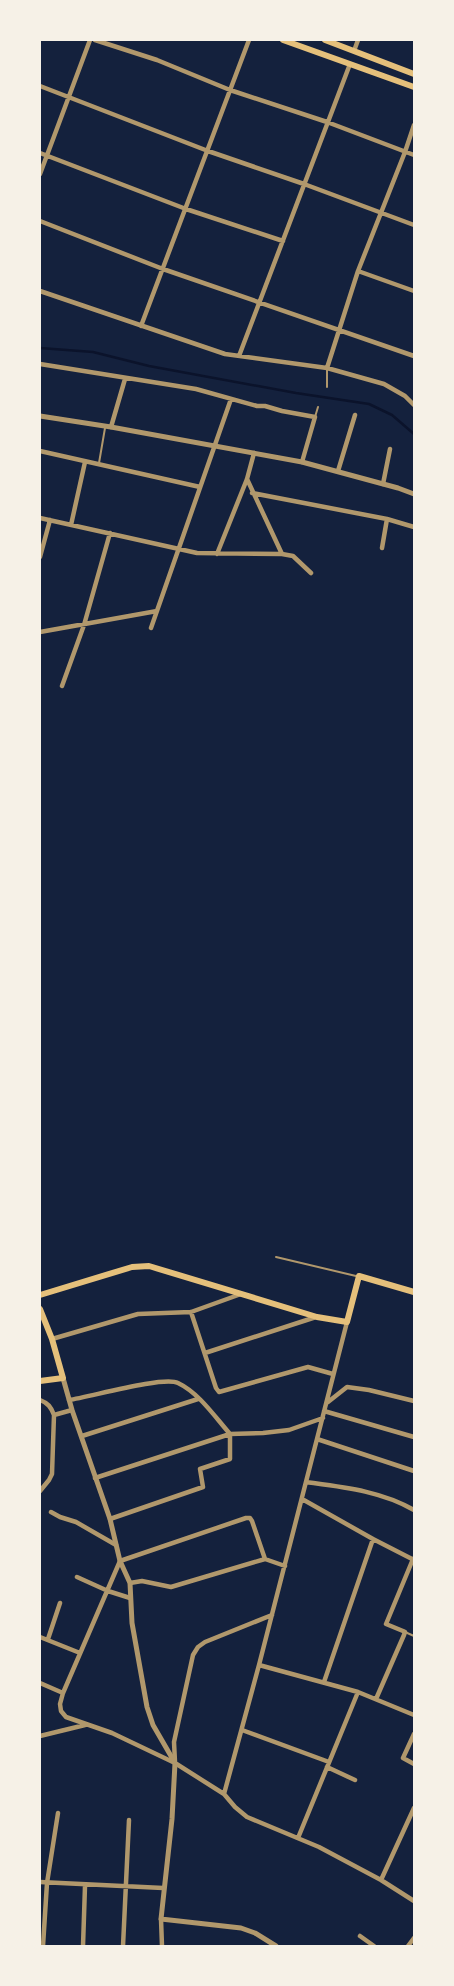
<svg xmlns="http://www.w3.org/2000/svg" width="454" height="1986" font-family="'Noto Serif',serif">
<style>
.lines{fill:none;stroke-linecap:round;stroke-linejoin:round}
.stream{stroke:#0b132b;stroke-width:2.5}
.service{stroke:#b1986c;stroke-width:2}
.minor{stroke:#b1986c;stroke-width:4.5}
.tertiary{stroke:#b1986c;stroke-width:5}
.secondary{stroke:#e5c07b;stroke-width:6}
</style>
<rect width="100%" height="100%" fill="#14213d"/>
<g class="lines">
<!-- stream -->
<path class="stream" d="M40,348l53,4 56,14 147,27 73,11 23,11 22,19"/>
<!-- service -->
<path class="service" d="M327,368v19
M315,417l3,-10
M99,463l6,-35
M276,1257l80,19
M405,1632l9,4"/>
<!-- minor -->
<path class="minor" d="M95,40l62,20 73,30 97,32 87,33
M354,51l4,-11
M40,86l168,65 96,33 110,41
M40,153l146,56 97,32
M40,174l50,-134
M40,221l123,48 251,87
M358,271l56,20
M40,291l185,63 102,14 57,16 21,12 9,9
M141,326l108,-286
M239,356l111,-292
M40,364l156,25 61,17h8l17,5 33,6 -13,45
M327,368l31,-97 47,-119 9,-27
M111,427l14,-48
M40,451l160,36
M338,471l17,-56
M247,479l35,75
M383,484l7,-35
M252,493l135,26 27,8
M40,518l157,35 85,1 11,2 18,17
M71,525l14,-63
M382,548l5,-29
M217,554l30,-75 7,-26
M40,557l10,-37
M151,628l80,-229
M40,632l117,-21
M62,686l22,-61 26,-92
M191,1312l25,76 3,4 89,-25 25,7
M52,1339l86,-25 53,-2 50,-18
M205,1353l111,-36
M40,1400c8,3 11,7 14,15l-2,59 -3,6 -9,11
M69,1400c21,-3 94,-24 109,-17 21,10 37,34 52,51v25l-30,10 3,18 -93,32
M328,1402l19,-15 22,3 45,11
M324,1411l90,26
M54,1415l18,-5
M82,1436l116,-37
M317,1439l97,32
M95,1478l135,-44 33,-1 26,-3 34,-12
M306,1482c37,5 75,9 108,28
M302,1499l71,40 41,21
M51,1512l9,5 16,5 40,23
M265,1559l-13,-38 -2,-3h-4l-126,43 -57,132 -3,11 1,7 5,6 46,16 63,30 49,31 11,13 12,10 72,30 62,33 33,21
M77,1577l31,14 22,7
M130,1583l12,-2 29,6 94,-28 20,7
M40,1637l40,16
M48,1639l12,-36
M259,1665l99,27 56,23
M324,1682l49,-143
M40,1683l23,10
M376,1699l28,-64 1,-3 -2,-1 -17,-7 27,-65
M242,1730l87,32
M414,1734l-11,24 11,6
M40,1736l45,-11
M175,1762l-1,-20 19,-87 5,-8 7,-5 67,-27
M327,1767l28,13
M224,1794l35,-129 88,-343
M298,1838l60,-146
M381,1880l33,-72
M40,1882l123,6
M161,1919l1,27
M360,1936l14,10
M43,1946l4,-63 11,-70
M83,1946l2,-60
M123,1946l6,-126
M408,1946l6,-8"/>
<!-- tertiary -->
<path class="tertiary" d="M40,416l71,11 191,35 96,26 16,6
M63,1378l9,32 38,109 10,42 10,22 2,40 15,84 6,18 22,38 -3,56 -11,100 80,9 14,5 21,13"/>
<!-- secondary -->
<path class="secondary" d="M283,40l131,47
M325,40l89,34
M40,1295l92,-28 17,-1 168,51 30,5 12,-46 55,16
M40,1309l12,30 11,39 -23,3"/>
</g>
<!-- border -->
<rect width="454" height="1986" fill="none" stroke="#f6f1e7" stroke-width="82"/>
</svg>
